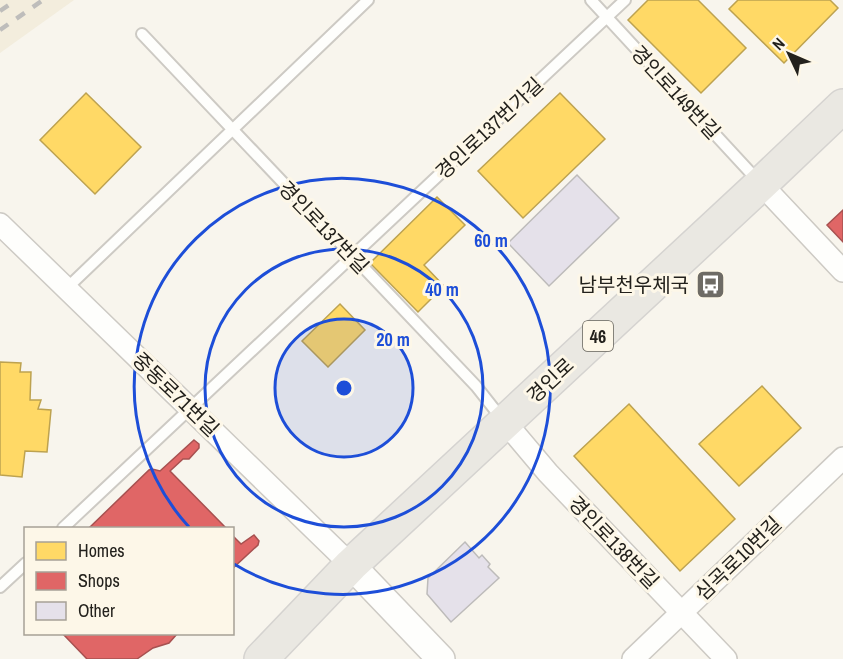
<svg xmlns="http://www.w3.org/2000/svg" width="843" height="659" font-family="'Archivo Narrow','Noto Sans KR',sans-serif">
<style>
.built{fill:#f3eddd}
.homes{fill:#ffd966;stroke:#bda250;stroke-width:1.5}
.shops{fill:#e06666;stroke:#a75150;stroke-width:1.5}
.building{fill:#e5e1ea;stroke:#bdbbba;stroke-width:1.5}
.lines{fill:none;stroke-linecap:round;stroke-linejoin:round}
.service-casing{stroke:#cdcac4;stroke-width:14}
.minor-casing{stroke:#cdcac4;stroke-width:24}
.tertiary-casing{stroke:#cdcac4;stroke-width:30}
.primary-casing{stroke:#d5d3d0;stroke-width:36}
.service{stroke:#fefefc;stroke-width:10}
.minor{stroke:#fefefc;stroke-width:21}
.tertiary{stroke:#fefefc;stroke-width:27}
.primary{stroke:#eae8e2;stroke-width:33}
.rail{stroke:#bebdbb;stroke-width:4.5;stroke-dasharray:10 10;stroke-linecap:butt}
.ring{fill:none;stroke:#1d4ed8;stroke-width:3}
.labels{text-anchor:middle;dominant-baseline:central;stroke-width:6;stroke-linejoin:round;paint-order:stroke}
.shield{fill:#fdf7e8;stroke:#646159;stroke-width:1.5}
.shield-label{font-size:18px;font-weight:bold;fill:#23211c}
.street-label{font-size:20px;fill:#23211c;stroke:#fdf7e8}
.poi-label{font-size:20px;fill:#23211c;stroke:#fdf7e8;text-anchor:end}
.centre{fill:#1d4ed8;stroke:#fdf7e8;stroke-width:3}
.ring-label{font-size:18px;text-anchor:middle;font-weight:bold;fill:#1d4ed8;stroke:#fdf7e8;stroke-width:6;stroke-linejoin:round;paint-order:stroke}
</style>
<rect width="100%" height="100%" fill="#f8f5ed"/>
<!-- built -->
<path class="built" d="M0,0h74l-74,53z"/>
<!-- homes -->
<path class="homes" d="M648,0h50l48,48 -45,45 -73,-73z
M738,0h92l8,8 -54,55 -55,-54z
M86,93l55,54 -46,47 -55,-54z
M560,93l45,46 -82,79 -45,-47z
M437,197l28,28 -41,40 20,21 -26,26 -48,-49z
M340,304l25,26 -37,37 -26,-26z
M0,362l21,1 -1,9h11l-1,28h11l-3,9 13,1 -4,42 -22,-1 -3,26 -22,-2z
M762,386l39,42 -62,58 -40,-42z
M629,404l106,115 -55,52 -106,-115z"/>
<!-- shops -->
<path class="shops" d="M843,210v32l-16,-17z
M194,440l5,4v4l-10,11h-6l-13,12 56,57h-137l60,-58 3,-1 8,2z
M232,535l9,9 13,-9 5,6 -1,4 -26,24z
M63,634h114l-8,9 -16,5 -16,11h-50z"/>
<!-- building -->
<path class="building" d="M577,175l42,43 -70,68 -41,-43z
M465,542l14,16 3,-3 8,9 -2,3 11,11 -48,44 -24,-28 1,-16z"/>
<g class="lines">
<defs>
<path id="service" d="M591,0l169,183
M142,34l334,352 26,33
M67,288l301,-288
M63,528l562,-528
M0,587l26,-24"/>
<path id="minor" d="M761,184l82,87
M0,224l351,341
M505,422l43,51 178,186
M633,659l210,-201"/>
<path id="tertiary" d="M351,565l90,94"/>
<path id="primary" d="M261,659l90,-94 410,-381 82,-78"/>
</defs>
<!-- service casing -->
<use href="#service" class="service-casing"/>
<!-- minor casing -->
<use href="#minor" class="minor-casing"/>
<!-- tertiary casing -->
<use href="#tertiary" class="tertiary-casing"/>
<!-- primary casing -->
<use href="#primary" class="primary-casing"/>
<!-- service -->
<use href="#service" class="service"/>
<!-- minor -->
<use href="#minor" class="minor"/>
<!-- tertiary -->
<use href="#tertiary" class="tertiary"/>
<!-- primary -->
<use href="#primary" class="primary"/>
<!-- rail -->
<path class="rail" d="M0,11l16,-11
M0,30l43,-30"/>
</g>
<!-- distance rings -->
<circle cx="344" cy="388" r="69" fill="#1d4ed8" fill-opacity=".12"/>
<g class="ring">
<circle cx="344" cy="388" r="69"/>
<circle cx="344" cy="388" r="139"/>
<path d="M189 527A208 208 0 1 1 234 564"/>
</g>
<!-- icons -->
<defs>
<symbol id="bus-square" viewBox="-11 -11 22 22"><rect x="-9" y="-9" width="18" height="18" rx="4" fill="#6e6b65" stroke="#fdf7e8"/><path d="M-5-6H5V4H4V6H2V4H-2V6H-4V4H-5ZM-3.5-4V0h7V-4ZM-3.5 1.2v1.5H-2V1.2ZM2 1.2v1.5H3.5V1.2Z" fill="#fff"/></symbol>
</defs>
<g fill-rule="evenodd">
<use href="#bus-square" x="694" y="268" width="33" height="33"/>
</g>
<g class="labels">
<!-- shield labels -->
<rect class="shield" x="583" y="321" width="30" height="30" rx="4.5"/>
<g class="shield-label">
<text x="598" y="336">46</text>
</g>
<!-- street labels -->
<g class="street-label">
<text transform="translate(676 92) rotate(47)">경인로149번길</text>
<text transform="translate(489 128) rotate(-43)">경인로137번가길</text>
<text transform="translate(324 227) rotate(46)">경인로137번길</text>
<text transform="translate(550 380) rotate(-43)">경인로</text>
<text transform="translate(176 394) rotate(44)">중동로71번길</text>
<text transform="translate(614 542) rotate(46)">경인로138번길</text>
<text transform="translate(738 558) rotate(-44)">심곡로10번길</text>
</g>
<!-- poi labels -->
<g class="poi-label">
<text x="689" y="284">남부천우체국</text>
</g>
</g>
<circle cx="344" cy="388" r="9" class="centre"/>
<g class="ring-label">
<text x="491" y="247">60 m</text>
<text x="442" y="296">40 m</text>
<text x="393" y="346">20 m</text>
</g>
<!-- legend -->
<rect x="24" y="527" width="210" height="108" fill="#fdf7e8" stroke="#a6a196" stroke-width="1.5"/>
<rect x="36" y="542" width="30" height="18" fill="#ffd966" stroke="#a6a196" stroke-width="1.5"/>
<text x="78" y="557" font-size="18" fill="#23211c">Homes</text>
<rect x="36" y="572" width="30" height="18" fill="#e06666" stroke="#a6a196" stroke-width="1.5"/>
<text x="78" y="587" font-size="18" fill="#23211c">Shops</text>
<rect x="36" y="602" width="30" height="18" fill="#e5e1ea" stroke="#a6a196" stroke-width="1.5"/>
<text x="78" y="617" font-size="18" fill="#23211c">Other</text>
<!-- north arrow -->
<g transform="translate(789 54) rotate(314)" stroke="#fdf7e8" stroke-width="4.5" paint-order="stroke">
<path d="M0-4.5L10 22L0 15L-10 22Z" fill="#23211c"/>
<text y="-9" font-size="16" font-weight="bold" text-anchor="middle" fill="#23211c">N</text>
</g>
</svg>
